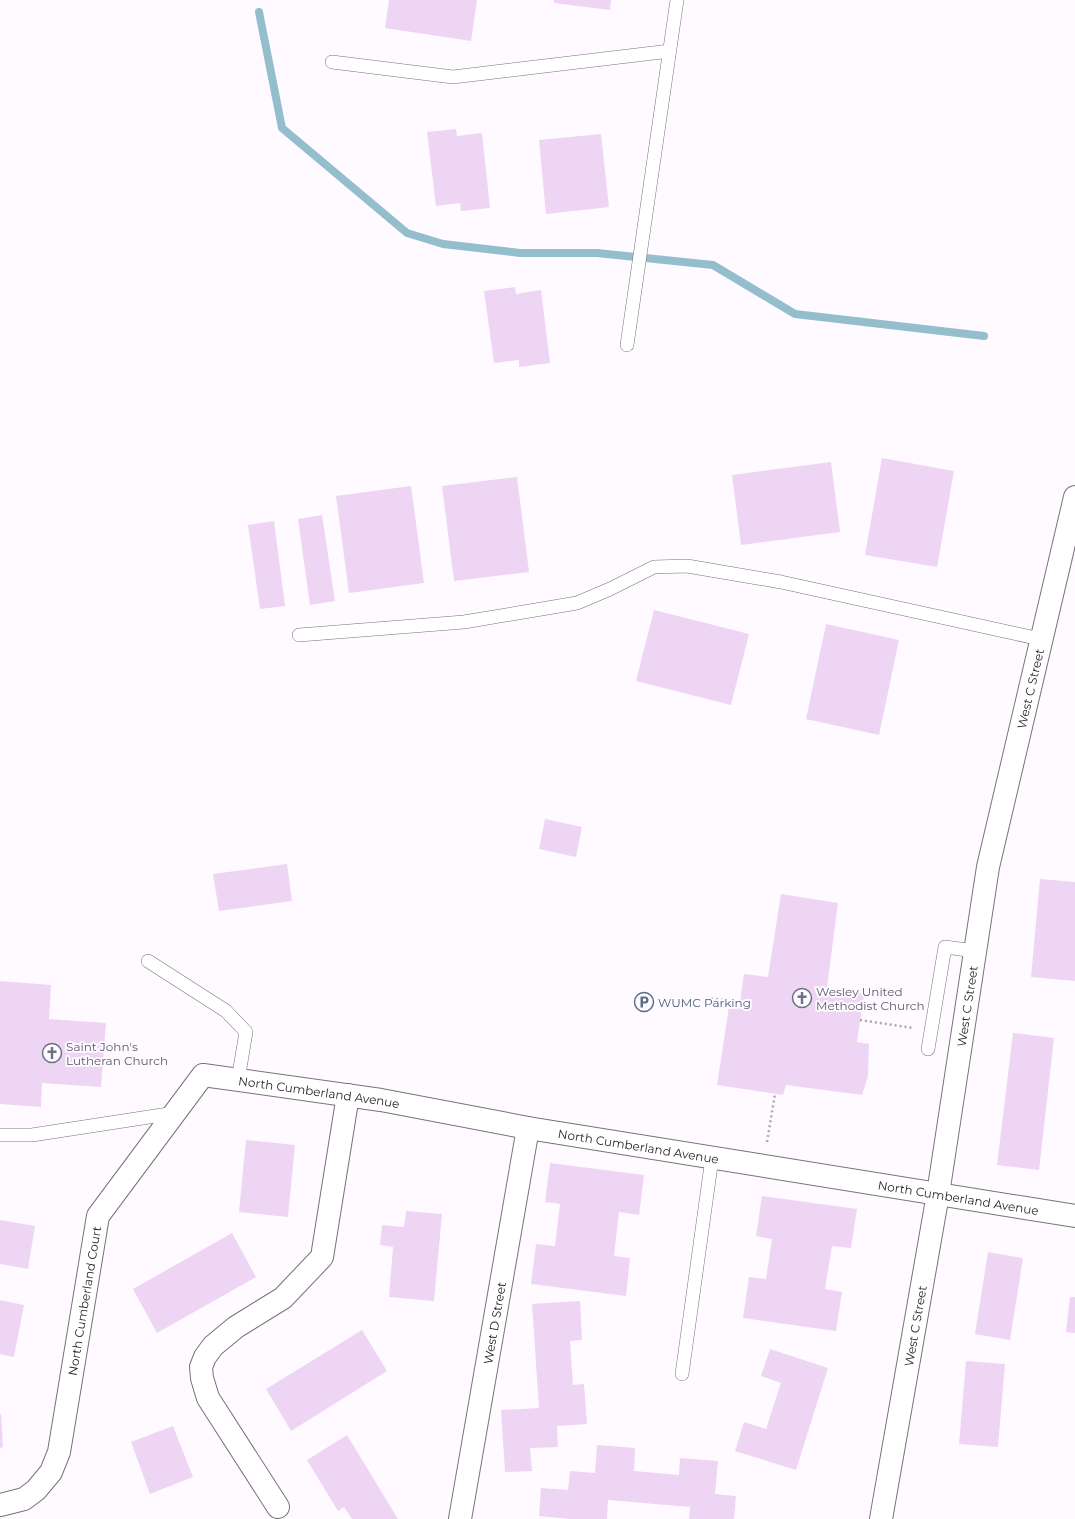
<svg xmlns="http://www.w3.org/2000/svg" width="1075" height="1519" font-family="Montserrat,sans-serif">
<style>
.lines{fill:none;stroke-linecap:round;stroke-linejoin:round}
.stream{stroke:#94becc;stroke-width:8}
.building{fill:#eed5f4}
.service-casing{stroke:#777278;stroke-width:14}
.minor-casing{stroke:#777278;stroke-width:24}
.path{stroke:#aba7ab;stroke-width:2.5;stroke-dasharray:2 3;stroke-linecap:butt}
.service{stroke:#fff;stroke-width:13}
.minor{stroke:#fff;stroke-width:22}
.labels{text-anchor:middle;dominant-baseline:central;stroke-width:4;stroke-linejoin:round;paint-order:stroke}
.street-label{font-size:12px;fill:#292729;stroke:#fefaff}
.worship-label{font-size:12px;fill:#5b616d;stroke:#fefaff;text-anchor:start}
.service-label{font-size:12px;fill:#4e5e75;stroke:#fefaff;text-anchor:start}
</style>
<rect width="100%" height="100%" fill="#fefaff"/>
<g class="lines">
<!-- stream -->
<path class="stream" d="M259,12l23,116 125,105 36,11 77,9h77l116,12 82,49 189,22"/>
</g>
<!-- building -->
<path class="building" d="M389,0h88l-6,41 -86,-13z
M554,0h57l-1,10 -56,-7z
M456,129l1,7 25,-3 8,75 -29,3 -1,-8 -24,3 -9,-74z
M601,134l8,73 -63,7 -7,-74z
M515,287l1,7 25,-4 9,73 -31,4v-7l-25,3 -10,-72z
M882,458l72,13 -17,96 -72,-12z
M831,462l9,70 -99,13 -9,-70z
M517,477l12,95 -75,9 -12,-95z
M411,486l13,97 -75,10 -13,-97z
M322,515l13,86 -25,4 -12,-86z
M274,521l11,85 -25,3 -12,-84z
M654,610l95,24 -18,71 -95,-24z
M826,624l73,16 -20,95 -73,-16z
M545,819l37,8 -6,30 -37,-8z
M287,864l5,37 -73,10 -6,-37z
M1040,879l35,3v99l-44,-4z
M781,894l57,9 -11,84 37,7 -7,48 12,2 -1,32 -6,19 -76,-10 -3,10 -66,-10 12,-78 10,1 5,-34 24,3z
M0,981l51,4 -2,34 57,4 -5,64 -59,-4 -1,24 -41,-3z
M1013,1033l41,5 -15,132 -42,-5z
M246,1140l49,5 -7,72 -49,-5z
M550,1163l94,12 -5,40 -20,-3 -5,44 16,2 -4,38 -95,-12 5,-40 19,2 5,-42 -15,-2z
M762,1196l95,13 -6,39 -19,-2 -7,43 17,3 -6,39 -93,-13 6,-41 17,2 6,-40 -16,-3z
M406,1211l36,3 -8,87 -45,-4 4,-50 -13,-2 2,-20 22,2z
M0,1220l35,6 -7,43 -28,-5z
M232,1233l24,44 -99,56 -24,-44z
M988,1252l35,6 -13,82 -35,-6z
M1070,1297h5v36l-9,-1z
M0,1300l24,5 -10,52 -14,-3z
M580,1301l2,39 -12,1 3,44 11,-1 3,40 -30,2 1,21 -28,1 2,23 -27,1 -4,-62 38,-2 -7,-104z
M362,1330l25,41 -96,60 -25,-42z
M770,1349l58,19 -32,102 -61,-19 9,-29 22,7 15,-46 -20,-7z
M966,1361l39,3 -7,83 -39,-3z
M0,1414h1l2,33 -3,1z
M173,1426l20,51 -43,17 -19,-52z
M347,1435l51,84h-46l-8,-12 -6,4 -31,-51z
M597,1445l38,3 -1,23 45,4 1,-17 38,3 -3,33 21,2 -2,23h-45l1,-12 -82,-7 -1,19h-37l-31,-3 2,-28 27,2 2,-19 25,2z"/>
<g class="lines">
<defs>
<path id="service" d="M332,62l121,15 217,-26
M627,345l50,-345
M299,635l165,-13 113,-19 33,-14 44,-22 33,-1 94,16 259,57
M148,961l78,50 20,21 -8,48
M928,1049l17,-102 30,4
M0,1135h32l143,-22
M682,1374l30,-216"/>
<g id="minor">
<path id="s1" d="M0,1505l24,-6 12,-9 15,-18 8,-20 39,-236 105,-141 178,25 147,28 547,88"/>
<path d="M278,1507l-70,-109 -6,-20 -1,-11 4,-10 8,-11 23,-19 47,-29 39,-41 26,-162"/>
<path id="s2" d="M460,1519l68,-391"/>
<path id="s3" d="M881,1519l57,-325 50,-327 87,-370"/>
</g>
</defs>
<!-- service casing -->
<use href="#service" class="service-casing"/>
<!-- minor casing -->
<use href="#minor" class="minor-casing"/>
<!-- path -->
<path class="path" d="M706,998l34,4
M860,1020l53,8
M767,1142l8,-48"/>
<!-- service -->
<use href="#service" class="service"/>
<!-- minor -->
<use href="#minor" class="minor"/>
</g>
<!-- icons -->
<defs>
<symbol id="church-ring" viewBox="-11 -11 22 22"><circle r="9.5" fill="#fefaff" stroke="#6b7280" stroke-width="1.5"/><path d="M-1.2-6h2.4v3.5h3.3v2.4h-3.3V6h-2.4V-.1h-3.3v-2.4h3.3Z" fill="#6b7280"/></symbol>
<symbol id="parking-ring" viewBox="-11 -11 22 22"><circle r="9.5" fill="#fefaff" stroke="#5c6f8a" stroke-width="1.5"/><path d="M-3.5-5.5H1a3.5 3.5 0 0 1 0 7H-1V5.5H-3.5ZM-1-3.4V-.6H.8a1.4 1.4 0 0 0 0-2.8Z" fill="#5c6f8a"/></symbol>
</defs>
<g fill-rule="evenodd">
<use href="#church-ring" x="791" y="987" width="22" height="22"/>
<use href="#parking-ring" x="633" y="991" width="22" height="22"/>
<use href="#church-ring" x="41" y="1042" width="22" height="22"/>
</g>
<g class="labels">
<!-- street labels -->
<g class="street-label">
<text stroke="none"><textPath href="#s3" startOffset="844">West C Street</textPath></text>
<text stroke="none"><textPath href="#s3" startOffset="520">West C Street</textPath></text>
<text stroke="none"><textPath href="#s1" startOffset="617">North Cumberland Avenue</textPath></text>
<text stroke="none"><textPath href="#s1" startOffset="941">North Cumberland Avenue</textPath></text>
<text stroke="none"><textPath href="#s1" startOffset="1265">North Cumberland Avenue</textPath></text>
<text stroke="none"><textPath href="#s1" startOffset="238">North Cumberland Court</textPath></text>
<text stroke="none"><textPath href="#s2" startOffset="199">West D Street</textPath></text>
<text stroke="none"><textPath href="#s3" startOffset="196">West C Street</textPath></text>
</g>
<!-- worship labels -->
<g class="worship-label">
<text x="816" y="991">Wesley United<tspan x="816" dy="14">Methodist Church</tspan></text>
<text x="66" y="1046">Saint John's<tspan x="66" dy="14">Lutheran Church</tspan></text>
</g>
<!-- service labels -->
<g class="service-label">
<text x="658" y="1002">WUMC Parking</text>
</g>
</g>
</svg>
